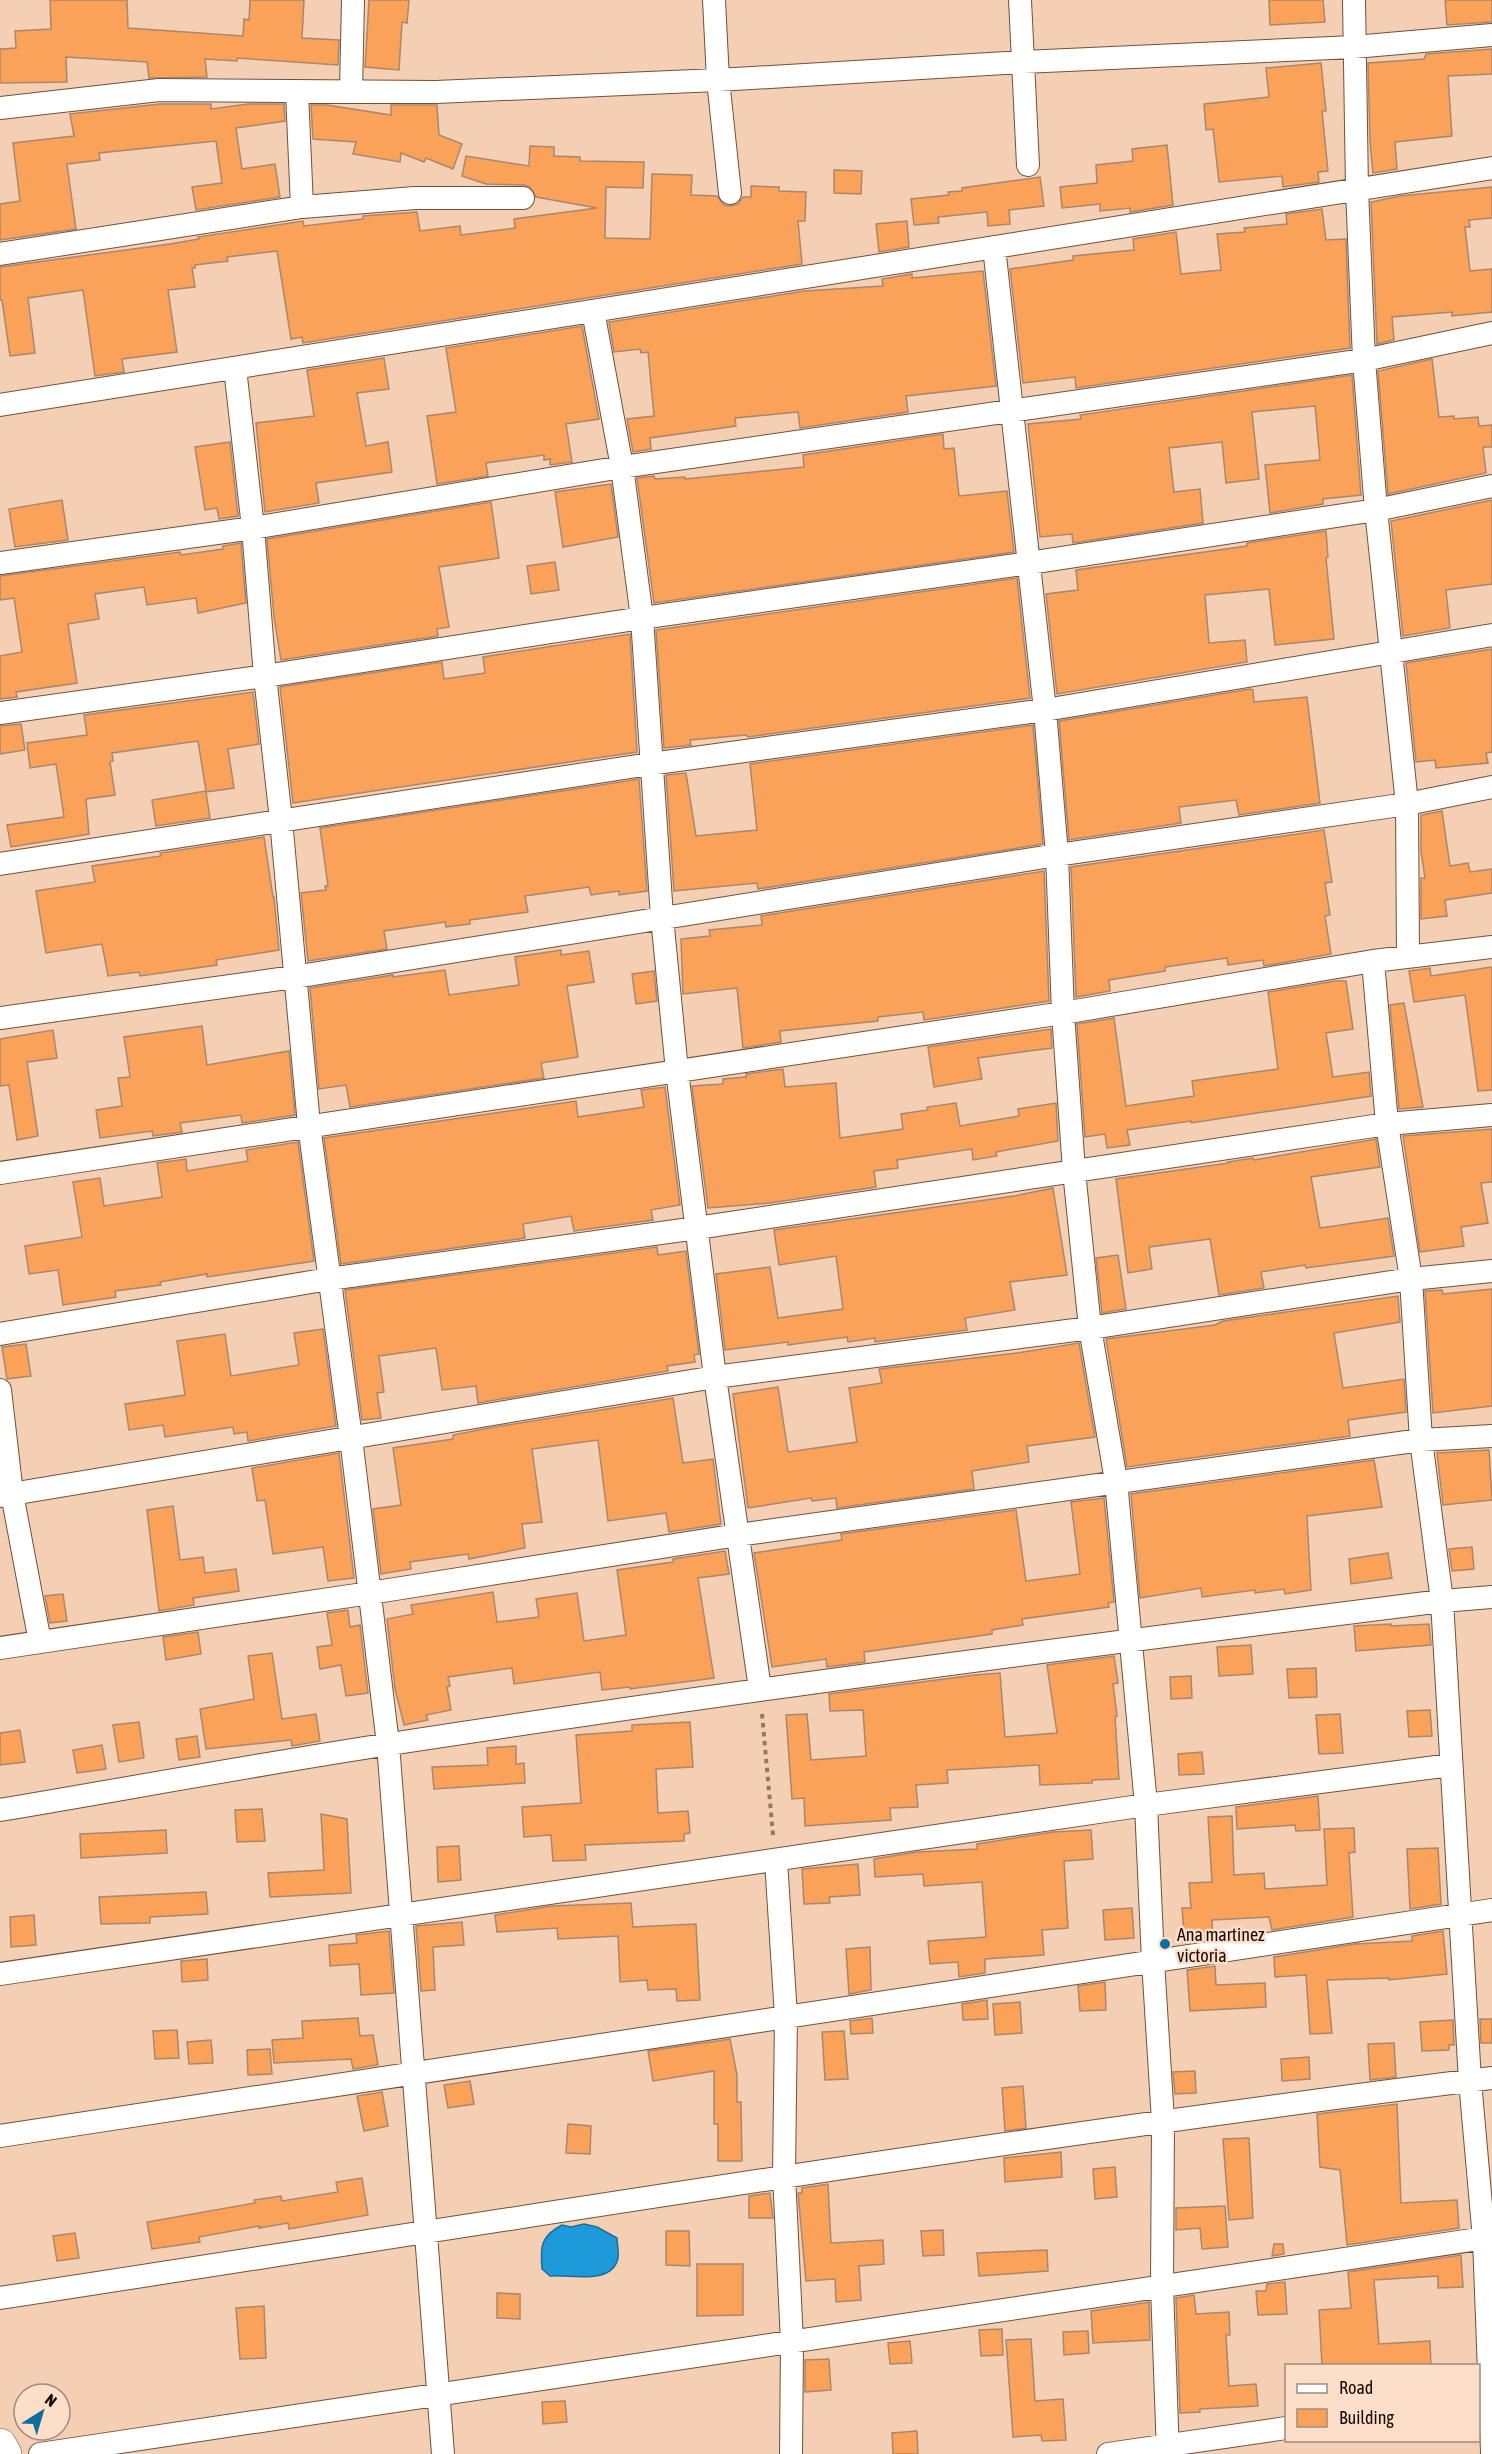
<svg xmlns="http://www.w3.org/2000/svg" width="1492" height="2454" font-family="'Asap Condensed',sans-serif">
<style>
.water{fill:#1d9ad9;stroke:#1b6e99;stroke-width:1.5}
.building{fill:#faa15a;stroke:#a9876d;stroke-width:1.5}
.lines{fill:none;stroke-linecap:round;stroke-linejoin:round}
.street-casing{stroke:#715139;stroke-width:24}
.secondary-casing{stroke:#715139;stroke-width:34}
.path{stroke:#927766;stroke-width:4;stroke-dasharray:4.5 4.5;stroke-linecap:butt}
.street{stroke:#fff;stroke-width:22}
.secondary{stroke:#fff;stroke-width:33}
.poi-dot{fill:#106e9d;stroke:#fddec8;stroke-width:2}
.labels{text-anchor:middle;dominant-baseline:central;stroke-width:5;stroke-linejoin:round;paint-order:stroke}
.poi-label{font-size:18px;fill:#160903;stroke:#fddec8;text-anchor:start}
</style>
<rect width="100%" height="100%" fill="#f5cfb4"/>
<!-- water -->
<path class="water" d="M584,2224l13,3 20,11c0,6 2,14 1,20 -6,28 -49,16 -68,18l-8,-7c-2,-23 -1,-33 20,-44l9,2z"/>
<!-- building -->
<path class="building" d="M50,0h77l1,28 115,8 1,-17 5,1 1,-20h54l-2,38 37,2 -1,25 -101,-7v3l-32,-2 2,18 -58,1 -2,-16 -81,-5 1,25 -67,1v-34l16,-1 -1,-17 36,-2z
M369,0h40l-2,23 -5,-1 -3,48 -34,-3z
M1269,0h54l2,22 -55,3z
M1445,0h47v22l-45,3z
M1492,49v25l-44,2 4,60 -57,6 2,27 -24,4 -3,-31 -2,-79 56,-4 2,-5z
M1321,63l5,48h-4l6,60 -10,1 1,10 -36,5 -1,-11 -63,6 -6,-53 -7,1 -2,-26 65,-7 -3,-29z
M160,104h51v5l37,-5h36l1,17 -49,7 6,41 33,-5 5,33 -84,13 -4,-23 30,-4 -6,-42 -117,12 1,7 -33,4 9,65 -76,11v-36l20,-3 -7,-58 61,-7 -4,-22z
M311,105h16l64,10v-10h46l2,30 23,9 -9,25 -27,-11 -2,4 -23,-9 -1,9 -47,-8 3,-12 -43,-3z
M1167,145l6,60 -43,7v-4l-30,3v-7l-38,4 -2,-21 37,-4 -1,-18 37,-4 -1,-12z
M530,146l24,1v9l26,1v4l64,1 -1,26 -37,-1 -1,51 45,1 2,-65 40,1 -1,20 26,1 7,9 7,1 7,-2 5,-7h8v-11l28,1v4l27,1 -1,29h-7l4,43 -499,79 -1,-6 -11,2 -14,-88 -50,6 1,4 -33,4v3h-3l3,19 -27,3 9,62 -55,7 2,13 -29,4 -12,-86 -55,8 7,55 -25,3 -8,-56h-2v-33l170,-23 29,-5 -1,-2 105,-16 1,5 59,-7v-3l54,-4 3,19 40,-5 1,9 54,-7 -1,-9 83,-11 -61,-11 -6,-10 -6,-2 -38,-1 -24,-8 4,-20 63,10z
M834,170l28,1 -1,23 -27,-1z
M1040,177l4,29 -35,4 1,14 -22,2 -1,-14 -49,5 1,6 -25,2 -3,-26 38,-4 -1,-3 14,-1v-3z
M1492,187v31l-23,2 1,7h-5l5,44 22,-2v43l-40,4v-4l-60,5 2,23 -17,4 -6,-142 29,-6z
M1322,209l4,31 20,-1 4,109 -274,40 -1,-11 -52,6 -13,-114 63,-9v-4l61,-6 -1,-11 43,-7 5,42 40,-4 -4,-36 28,-2 -1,-4 43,-4 -1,-10z
M907,221l2,26 -30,5 -3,-28z
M983,271l13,115 -90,10 2,16 -108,16 -2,-16 -63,6 1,8 -86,12 1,11 -18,3 -6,-33 27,-3 -6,-64 -7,1 -1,-4 -26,3 -5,-30 195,-31 79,-5 -1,-7 30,-5v4z
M582,326l17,93 -33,5 6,38 -22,3v-6l-6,1v-5l-58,8 2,13 -51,8 -10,-68 29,-4 -10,-64z
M384,358l5,31 -32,4 9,53 22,-4 4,30 -76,11 3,20 -54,9 -9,-89 58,-7 -7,-46z
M1432,359l7,58 15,-1v3l24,-2 1,9 13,-1v22h-9l3,26 -98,21 -10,-123z
M1352,375l9,120 -38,4v5l-53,9 -5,-48 55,-5 -5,-54 -63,6 7,67 -33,4 -4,-41 -53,6 5,44 26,-3 3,34 -130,20 -1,-9 -32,3 -12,-113 53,-5 -1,-4z
M943,434l1,15 10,-1 5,48 48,-5 7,61 -360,51 -17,-125 17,-2 1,3 30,-2v2l119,-12 -1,-12z
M230,442l8,74 -19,3 -2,-11 -12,2 -10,-63z
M611,484l7,53 -55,10 -8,-55z
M62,500l6,40 -53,7 -6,-38z
M1492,500v84l-46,6 4,38 -47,8 -12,-115z
M491,502l8,56 -60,9 10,60 -12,2 1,7 -157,24 -7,-43 -7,-78z
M1326,531l2,26 -2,1 8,81 -59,6 -6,-56 -64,6 4,48 36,-3 2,22 -190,32 -11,-100 32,-4 -2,-20 171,-24v-3z
M241,543l5,60 -48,10 -2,-15 -49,7 -3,-18 -49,7 4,25 -31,5 9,59 -61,9 1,5 -17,2v-43l22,-4 -8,-54 -14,2v-24l180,-24 1,3 42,-6v-3z
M555,562l4,28 -28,4 -4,-28z
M1017,578l13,120 -282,39 -2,-2 -56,5 1,5 -27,3 -8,-118z
M630,634l7,118 -344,51 -13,-116 162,-25 2,17 41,-6 -2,-16z
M1492,649v103l-6,1 2,10 -52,5 -1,-8 -19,2 -10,-99z
M1250,689l3,1 1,12 53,-5 13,106 -81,12 -3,-15 -57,7 2,16 -112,17 -10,-119z
M253,692l6,52 -31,5 6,39 -28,4 4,26 -54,8 -4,-26 54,-9 -8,-50 -86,12 1,8 -3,1 5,33 -29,4 3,35 -78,13 -4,-22 57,-8 -8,-53 -26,4 -3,-25 60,-8 -3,-20z
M21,724l4,26 -25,4v-28z
M1033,725l10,119 -285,45 -1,-6 -83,8 -8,-116 20,-2 10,63 61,-6 -7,-66z
M639,779l8,112 -28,4v-4l-28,4 -2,-8 -64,9 3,16 -58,8v4l-24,3 -1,-5 -61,9 3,18 -79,12 -7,-68 25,-3 -1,-4h3l-8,-58z
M1442,811l8,55 18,-3 2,9 22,-3v24l-47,7 2,16 -26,3v-41h4l-4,-26v-37z
M1324,830l8,52 -7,1 5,32 -5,1 6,38 -67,12 -1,-6 -35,5 -1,-7 -62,9v4l-56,9 1,11 -34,6 -5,-130z
M264,837l9,60h1l5,53 -63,10 1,5 -77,11 -1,-4 -31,4 -6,-32 -56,9 -10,-62 59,-9 -3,-16 69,-10 -1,-3z
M1044,871l5,130 -125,19 -1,-8 -45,5v4l-98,10 1,11 -38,6 -6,-60 -54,6 -2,-55 29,-3 -1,-6 53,-5 -1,-9z
M561,950v5l28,-4 5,31 -27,4 11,71 -37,6 3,15 -194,29 -4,-22 -27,4 -9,-101 83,-13v2l52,-7 4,25 70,-10 -4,-28z
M1492,967v123l-14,1 -13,-96 -51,7 -5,-31 21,-3 1,8z
M654,971l3,30 -21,3 -4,-30z
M1335,981h11l7,48 -27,4 7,44 36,-5 2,24 -180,27v-2l-64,9 3,15 -23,3 -2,-14 -20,3 -8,-113 37,-6 12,88 68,-10 -2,-15 86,-12 -10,-77z
M1404,1003l19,104 -24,2 -9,-104z
M202,1026l5,39 82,-14 6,64 -53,8 -1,-8 -61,8 2,9 -29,4 -1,-5 -52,7 -4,-28 26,-4 -4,-28 12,-1 -6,-40z
M1051,1029l1,19 -74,10 4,21 -48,8 -6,-40z
M53,1030l4,28 -30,4 11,74 -21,4 -8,-55 -9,1v-47z
M783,1069l2,18 51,-4 4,55 63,-9 -2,-15 27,-4 -1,-3 29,-4 4,23 59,-10 -1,-7 38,-6 2,38 -62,11 1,4 -24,4 -1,-11 -75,11 1,8 -24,3 2,16 -106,16 -62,5 -16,-122 31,-2v-5l23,-2v-3z
M665,1087l15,118 -29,5 2,10 -79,11 -3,-15 -48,8 2,14 -184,26 -17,-126 252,-37 2,16 66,-10 -3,-17z
M1492,1129v53l-11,1 7,40 -27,4 3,19 -44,6 -17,-116z
M1376,1139l4,28 -69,10 9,51 68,-10 6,38 -88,12 -1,-3 -44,7 3,16 -45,7 -9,-56 -61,8 3,22 -24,4 -12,-94 113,-16 -1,-1 25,-4 1,2z
M298,1142l16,119 -107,16v-3l-47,8 1,3 -46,6 1,6 -53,8 -5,-35 -29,4 -4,-28 57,-9 -9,-55 27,-4 4,28 58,-9 -5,-34 29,-4 1,12 61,-10 -2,-11z
M1053,1188l14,87 -57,7 5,28 -50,8 2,12 -92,12v-4l-27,4 -1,-5 -59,8v-3l-63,8 -9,-76 54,-7 8,51 65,-9 -7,-53 -57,9 -5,-35 240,-34z
M657,1247l1,8 28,-4 13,103 -5,1 1,7 -28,4 1,5 -190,32 -2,-17 -34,4 -6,-42 -57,8 5,36 -7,1 4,25 -19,2 -17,-130z
M1118,1255l8,54 -24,4 -6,-55z
M1492,1289v117l-59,7 -8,-122 17,-1 1,4z
M1398,1296l2,26 -66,11 9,55 61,-9 2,33 -58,8 2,16 -223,31 -21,-128 109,-14 8,-4z
M323,1329l13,97 -88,15 -1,-9 -13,2 -1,-7 -68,10 -2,-12 -34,5 -4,-26 60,-9 -8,-54 48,-7 6,42 68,-11 -5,-32z
M1079,1343l16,94 -68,9 2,16 -57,9 2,18 -137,19 -1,-10 -24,3 -1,-3 -63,10 -15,-114 45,-7 10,65 69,-10 -8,-54 33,-5 -3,-14 138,-16z
M26,1344l5,32 -24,3 -5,-32z
M673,1398l10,65 30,-4 8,65 -52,8 -3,-19 -58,8 -10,-81 -66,9 10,73 -20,2 3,24 -56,11 -1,-5 -58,8 1,7 -30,5 -8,-65 28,-4 -8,-57 60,-9v-4l30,-6z
M1489,1450l3,50 -49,5 -6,-52z
M339,1453l15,125 -26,3 -5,-34 -50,7 -8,-54 -8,1 -5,-33z
M1374,1460l8,47 -75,9 4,74 -26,4 -1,-5 -29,4v-3l-53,7 -1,-9 -61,10 -9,-104z
M1104,1498l10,104 -6,1 1,4 -87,12 1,6 -31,5v4l-128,18 1,10 -38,5 -1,-8 -54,8 -18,-114 88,-13 -1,-6 175,-24 10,71 54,-7 -9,-72z
M173,1506l7,54 23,-3 2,16 31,-4 3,22 -46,7 1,7 -35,6 -12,-101z
M1472,1547l2,22 -22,2 -3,-22z
M725,1551l4,23 -31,4 16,100 -84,11v-2l-28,3 -2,-18 -86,12 -2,-16 -64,9 2,9 -3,1 4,23 -25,5 2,5 -24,5 -9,-36 -8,-70 26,-5 -2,-9 82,-13 4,30 42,-5 -3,-18 41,-6 7,48 42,-6 -9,-65 56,-8v-3z
M1388,1553l4,25 -41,6 -2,-25z
M63,1594l4,27 -17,2 -5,-27z
M348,1610l2,17 10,-2 8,68 -22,3 -5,-31 -21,4 -3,-22 15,-2 -5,-32z
M1391,1624v2l38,-2 2,21 -75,6 -2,-25z
M198,1632l3,22 -35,6 -3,-23z
M1251,1645l2,29 -34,2 -2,-29z
M272,1653l10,66 34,-5 4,27 -28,5 -1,-6 -85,9 -6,-40 54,-10 -6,-43z
M1114,1656l4,27 -5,1 4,32 -2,1 4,62 -27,1v3l-52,2 -1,-20 -92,5 1,13 -32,2 2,22 -28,1 1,12 -86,6 -1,-28 -12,1 -6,-84 21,-1 4,46 55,-4 -3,-46 -33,1 -1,-17 146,-19 25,-2 5,64 52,-4 -10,-68z
M1316,1668l1,29 -28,1 -2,-29z
M1191,1676l1,22 -21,1 -1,-22z
M1430,1710l2,26 -23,1 -2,-26z
M1340,1714l3,39 -24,1 -3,-39z
M139,1722l5,36 -25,4 -6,-37z
M690,1722l3,45 -37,2 2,44 30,-2 2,22 -6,1v7l-99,4 1,15 -33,1 -2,-26 -27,2 -2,-30 59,-4 -5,-68 56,-4v-6z
M20,1730l5,32 -25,3v-32z
M197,1736l3,21 -21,3 -3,-21z
M102,1745l4,24 -29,4 -4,-23z
M516,1746v18l8,-1 1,20 -91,6 -2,-22 56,-2 -1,-17z
M1202,1752l2,22 -25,1 -1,-21z
M1318,1796l2,34 -24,1 -1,-6 -58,4 -1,-22z
M262,1809l3,32 -28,1 -2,-32z
M321,1814l26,5 4,74 -81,4 -2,-24 56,-3z
M1232,1816l2,59 30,-2 1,16 62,-4 -3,-56 30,-1 1,24 -6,1 4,64 -81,13 -3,-13 -57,3 1,19 -28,4 -3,-35h9l-2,-25 23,-1 -4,-65z
M166,1830l1,23 -86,5 -1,-24z
M1091,1830l2,29 -29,2 4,67 -26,2 2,25 -59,4v14l-26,4 -1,-15 -28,2 -2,-23 58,-4 -4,-55 -58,4 -1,-12 -48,3 -1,-18 43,-7 60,-3v-5l76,-12z
M459,1846l2,34 -23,2 -1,-35z
M1438,1848l3,56 -31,5 -3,-60z
M858,1864l2,31 -31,2 1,6 -26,1 -2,-35z
M206,1892l2,22 -58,3v6l-49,1 -2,-27z
M631,1903l2,24 63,-3 4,76 -23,1 -1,-12 -28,1 -1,-10 -27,2 -2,-46 -60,3 -1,-11 -60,4 -2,-17 56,-9z
M1132,1908l2,30 -29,2 -2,-30z
M34,1915l2,30 -25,2 -1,-30z
M462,1922l2,23 -31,2 2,43 -14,1 -5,-65z
M389,1931l5,62 -33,2 -2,-31 -29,2 -1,-21 28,-2 -1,-8z
M1443,1931l4,43 -58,6v-2l-62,2 5,53 -22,1 -4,-59 -31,2 -1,-20 81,-13 57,-3v-5z
M870,1947l1,43 -22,4 -3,-45z
M207,1959l1,21 -26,2 -1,-21z
M1215,1966l1,19 49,-2 1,24 -76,4 -3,-41z
M1105,1982l1,28 -26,1 -2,-25z
M987,2000l1,19 -25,1 -1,-16z
M1020,2002l2,31 -27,2 -2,-31z
M358,2018l2,18 13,-1 5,30 -25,4 -2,-10 -77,4 -2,-23 31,-2 -1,-17z
M872,2018l1,15 -22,1 -1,-13z
M1480,2019h12v24h-11z
M1453,2020l1,25h-5v5l-27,1 -2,-29z
M177,2030l2,28 -24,1 -2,-28z
M844,2031l4,48 -23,1 -3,-48z
M730,2039l7,36v27h4l1,59h-24v-37h-4v-53l-61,10 -5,-30z
M211,2040l2,23 -24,1 -2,-22z
M1394,2043l2,34 -26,3 -2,-36z
M270,2049l2,25 -24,1 -1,-25z
M1309,2057l1,22 -28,2 -1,-22z
M1195,2071l1,22 -21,1 -2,-22z
M470,2081l4,23 -26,4 -4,-23z
M1023,2086l3,42 -21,3 -3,-43z
M382,2092l6,34 -24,5 -7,-35z
M1397,2104l4,99 56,-3 2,28 -112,17 -7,-75 -20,-3 -3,-53z
M568,2124l23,2 -1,28 -24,-1z
M1249,2138l4,80 -24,2 -6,-81z
M1061,2152l1,25 -57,5 -1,-24z
M1115,2167l2,30 -22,2 -2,-30z
M362,2178l6,37 -79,14 -1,-6 -29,5v-2l-60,11 1,5 -48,7 -5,-27 108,-19 -1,-3 27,-4 1,5 56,-9 -2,-10z
M828,2184l3,59 52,-3 1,24 -25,2 2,34 -25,2 -1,-23 -29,2 -8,-88h4v-5z
M770,2193l3,25h-24v-22z
M1225,2206l3,41 -26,2 -2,-21 -24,2v-22z
M943,2230l1,25 -21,1 -2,-25z
M666,2231h23l1,35 -24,-1z
M75,2233l4,25 -22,3 -4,-25z
M1274,2244h9l1,10 -12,2z
M1047,2250l1,21 -69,5 -2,-23z
M1461,2255l2,32 -25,1v-12l-64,4 5,64 51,-3 1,25h-109l-3,-56 32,-2 -3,-36z
M697,2264h46v51l-46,1z
M1285,2282l2,32 -29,1 -2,-24h10l1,-7z
M497,2293l23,1v25l-23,-1z
M1194,2295l2,19 33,-2 1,23h-4l3,51 27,-2 2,22 -58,3v3l-20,1 -4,-115z
M1149,2302l1,38 -57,3 -2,-32z
M264,2306l2,52 -26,1 -4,-51z
M1002,2329l1,26 -22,1 -2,-26z
M1088,2331l1,22 -25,2 -1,-23z
M1031,2339l4,62 28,-2 3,41 -24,1 -1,-6 -28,2 -7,-97z
M910,2341l2,22 -22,1 -2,-21z
M829,2359l2,31 -26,2v-32z
M565,2401l2,21 -24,2 -1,-22z
M917,2431l1,23h-25l-1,-21z"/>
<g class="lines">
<defs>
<path id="street" d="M714,0l4,80 12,113
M1020,0l8,165
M1354,0l3,189 7,171 12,150 31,294 1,152
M351,91l2,-91
M297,92l5,115
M0,108l159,-18 277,2 282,-12 305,-18 331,-15 138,-12
M994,247l51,463 12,145 6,158 11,158 16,157 26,153 30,324 7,156 10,160 -1,166 6,167
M0,254l302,-47 113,-9h108
M593,311l29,156 20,151 20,299 15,154 38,306 45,312
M235,368l18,160 12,148 16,144 28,305 42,313 37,306 55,710
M0,405l1492,-237
M0,563l253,-35 369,-61 742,-107 128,-27
M0,713l265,-37 377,-58 387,-55 347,-53 116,-24
M0,864l650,-100 395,-54 447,-75
M1373,961l14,163 24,155 10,161 21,161 28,480 14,158 8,213
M0,1018l294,-41 763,-122 350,-51 85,-17
M0,1173l1063,-160 310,-52 119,-14
M0,1334l329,-55 368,-51 690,-104 105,-9
M0,1390l12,104 28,148
M0,1496l715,-119 375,-49 321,-49 81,-8
M0,1648l370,-55 368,-58 683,-95 71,-4
M0,1810c130,-22 260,-46 390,-66 349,-54 701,-99 1052,-143l50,-4
M776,1861l10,155 -2,159 8,167 -1,112
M0,1974l1146,-169 305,-40
M0,2136l1492,-226
M0,2298c497,-76 993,-158 1492,-220
M40,2454l1452,-217
M1108,2454l178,-26"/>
<path id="secondary" d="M0,2445l5,9"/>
</defs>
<!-- street casing -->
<use href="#street" class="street-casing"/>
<!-- secondary casing -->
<use href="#secondary" class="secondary-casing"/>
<!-- path -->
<path class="path" d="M762,1714l11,121"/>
<!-- street -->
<use href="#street" class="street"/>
<!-- secondary -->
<use href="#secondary" class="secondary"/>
</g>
<!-- markers -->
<circle class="poi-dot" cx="1165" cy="1944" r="6"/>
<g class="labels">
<!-- poi labels -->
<g class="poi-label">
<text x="1177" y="1934">Ana martinez<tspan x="1177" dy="21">victoria</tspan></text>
</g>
</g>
<!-- legend -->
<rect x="1285" y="2364" width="195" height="78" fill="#fddec8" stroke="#a18979" stroke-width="1.5"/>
<rect x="1297" y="2384" width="30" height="9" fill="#ffffff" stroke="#a18979" stroke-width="1.5"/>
<text x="1339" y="2394" font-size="18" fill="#160903">Road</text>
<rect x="1297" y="2409" width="30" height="18" fill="#faa15a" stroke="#a18979" stroke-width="1.5"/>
<text x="1339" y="2424" font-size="18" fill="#160903">Building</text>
<!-- north arrow -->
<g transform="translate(42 2412) rotate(37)"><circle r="28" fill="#fddec8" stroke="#a18979" stroke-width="1.5"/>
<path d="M0-4.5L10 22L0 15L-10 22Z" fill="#106e9d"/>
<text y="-9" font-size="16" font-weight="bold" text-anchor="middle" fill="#160903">N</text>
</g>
</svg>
